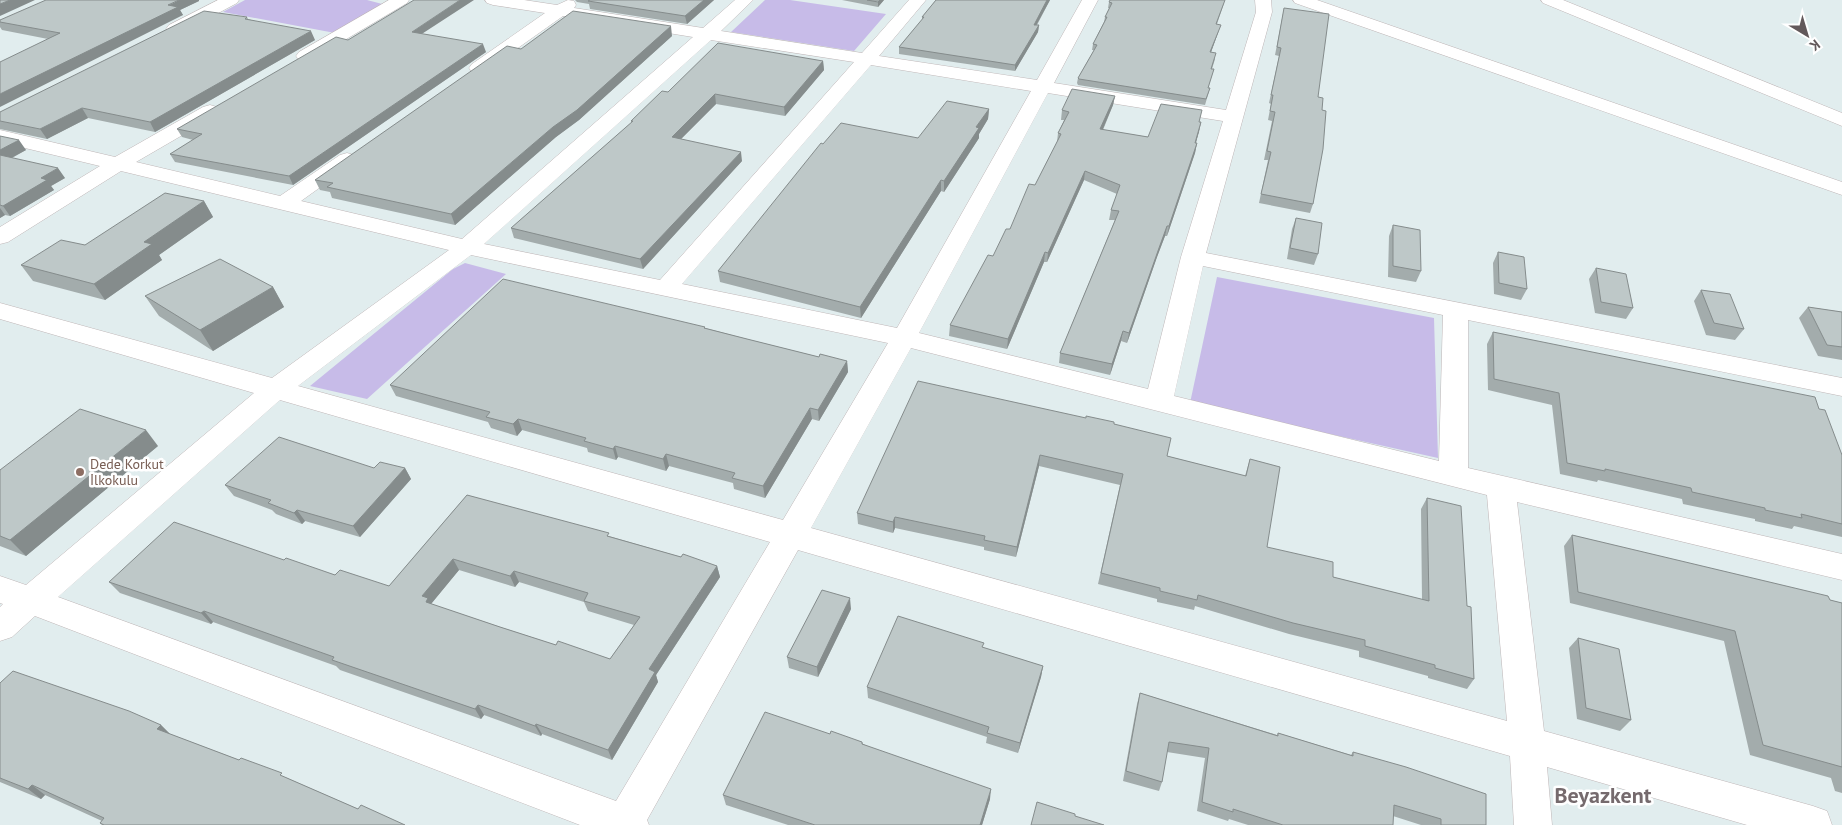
<svg xmlns="http://www.w3.org/2000/svg" width="1842" height="825" font-family="'PT Sans',sans-serif">
<style>
.green{fill:#c7bbe8}
.lines{fill:none;stroke-linecap:round;stroke-linejoin:round}
.minor-casing{stroke:#bfb6b7;stroke-width:1}
.minor{fill:#fff;fill-rule:evenodd}
.wall{fill:#a3acac;fill-rule:evenodd}
.shaded-wall{fill:#858c8c}
.building{fill:#bec8c8;stroke:#858c8c;fill-rule:evenodd}
.education-dot{fill:#8d6e63;stroke:#fff;stroke-width:2}
.labels{text-anchor:middle;dominant-baseline:central;stroke-width:5;stroke-linejoin:round;paint-order:stroke}
.education-label{font-size:14px;fill:#785e54;stroke:#fff;text-anchor:start}
.near-district-label{font-size:22px;font-weight:bold;fill:#756a6d;stroke:#fff}
</style>
<rect width="100%" height="100%" fill="#e1edee"/>
<!-- green -->
<path class="green" d="M245,0h122l19,5 -51,28 -112,-21z
M765,0h25l96,14 -32,37 -123,-19z
M465,263l41,11 -139,125 -57,-13 143,-117z
M1217,277l217,41 4,140 -248,-55z"/>
<g class="lines">
<defs>
<path id="minor" d="M218,0h21l-2,3 -56,30 -6,1 -6,-1 -3,-4 3,-4z
M389,0h20l-2,3 -96,57 -6,1 -6,-1 -3,-4 3,-4z
M485,0h39l33,5 11,-5 6,1 2,4 -2,3 129,20 32,-28h18l-32,31 141,22 47,-53h17l-47,56 158,24 45,-80h16l-44,83 172,27 30,-98 -1,-12h16l1,12 -66,241 636,125v18l-374,-76v148l374,86v26l-325,-78 27,229 269,75 14,5 5,14h-85l-200,-58 5,58h-38l-4,-69 -712,-206 -151,270 2,5h-69l-545,-209 -23,21 -12,4v-34l3,-3 -3,-1v-27l26,9 228,-192 -254,-74v-16l272,75 177,-128 -328,-79 -113,71 -8,2v-17l100,-61 -100,-24v-12l115,27 88,-50 7,-2 7,2 3,4 -3,4 -81,47 144,34 60,-41 7,-2 7,2 3,4 -3,4 -53,38 161,38 231,-202 -130,-21 -79,56 -6,1 -6,-1 -3,-4 3,-4 73,-51 -52,-8 -6,-2zM711,40l143,22 -194,218 -176,-36zM871,65l160,26 -134,237 -215,-44zM1048,93l175,28 -42,136 -33,132 -229,-56zM471,255l417,88 -105,177 -485,-134zM1203,266l240,49 -4,146 -265,-65zM911,348l576,147 20,226 -696,-193zM280,400l490,142 -154,259 -558,-204z
M1293,0h24l525,182v13l-547,-192z
M1541,0h22l279,113v13l-299,-123z"/>
</defs>
<!-- minor casing -->
<use href="#minor" class="minor-casing"/>
<!-- minor -->
<use href="#minor" class="minor"/>
</g>
<!-- wall -->
<path class="wall" d="M575,0h139l-27,24 -97,-15 -1,-5 -12,-2z
M842,0h42l-6,7z
M936,0h114l-13,25h2l-1,7 -23,39 -116,-17v-7l23,-27v-3z
M199,1l-19,9 3,5 -135,24 -46,-9 -2,-3v-7z
M1109,2l115,1 -7,21 2,6 -8,22 4,7 -3,10v6l-4,13h2l-5,17 -127,-20 -1,-2 1,-5 16,-28h-2l1,-6 11,-22 1,-5 4,-9h-1z
M1284,8l34,89 -5,107 -3,9 -51,-10 9,-43h-4l8,-39 -4,-1 3,-16 -2,-1 10,-47 -4,-1z
M247,17l1,2 67,21 -160,92 -67,-14 -41,21 -47,-10v-17z
M423,34l63,18 -193,133 -118,-23 -5,-8 23,-14 -11,-3 -5,-8 171,-89z
M672,36l-93,84 -23,17 -101,88 -123,-27 -2,-6 -10,-2 -5,-10 206,-131z
M823,61l1,9 -39,46 -69,-12 -35,35 61,22 -99,108 -129,-31 -3,-10 120,-105v-2l37,-29z
M1115,96l-2,9 -10,25 45,7 52,-15h1l-5,21h1l-2,10 -28,83h-2l-8,21 -30,86 -6,-2 -11,34 -51,-12 1,-10 55,-133h-6l2,-10 6,-16 -33,-14 -37,82h-3l-37,87 -58,-13 1,-11 60,-96 25,-44 22,-43 1,-9 6,-13h-3l1,-10z
M989,109l-1,10 -9,15v4l-35,54 -3,-1 -80,127 -141,-36 -2,-11 105,-127 95,-6z
M0,136l26,14 -14,8 53,20 -14,8 3,4 -44,26 -5,-1 -5,3z
M204,201l9,16 -54,38 3,5 -57,40 -72,-19 -12,-16 64,-20z
M1296,218l22,36 -4,11 -27,-6 5,-30z
M1393,225l28,46 -5,11 -28,-5 1,-41z
M1498,252l29,37 -6,11 -27,-6 -1,-31z
M1596,268l37,40 -7,11 -31,-6 -6,-34z
M273,287l11,20 -71,44 -54,-35 -14,-20z
M1701,290l43,39 -9,11 -29,-5 -12,-34z
M1808,307l34,5v48l-24,-4 -19,-38z
M705,328l42,11 72,18 28,4 1,11 -29,49 -7,-2 -47,79 -31,-9 -1,-6 -64,-17 -3,5 -48,-14 -2,3 -28,-8 -1,-4 -65,-18 -5,6 -26,-8 -3,-6 -92,-26 -6,-11z
M1493,332l326,77 23,46v82l-48,-11 -2,3 -37,-8v-2l-72,-15 -1,-5 -84,-19 -1,2 -37,-8 -8,-69 -64,-15 -1,-46z
M1114,424l53,32 78,20 5,-17 17,88 66,30 89,23 -1,-91 6,-11 40,108 7,73 -7,10 -39,-11v-2l-69,-19v-6l-70,-17 -94,-28 -1,4 -37,-8v-3l-59,-15 22,-99 -81,-19 -23,91 -32,-7v-3l-89,-19 -2,5 -35,-9 -1,-11z
M158,446l-132,110 -26,-10v-76z
M374,468h31l6,11 -51,58 -55,-16 -3,3 -26,-10 -4,-4 -38,-14 -9,-11z
M467,495l214,62 36,9 3,11 -64,98 2,7 -46,78 -70,-26 -1,2 -57,-21 -3,4 -141,-49 -4,-4 -123,-44 -2,2 -91,-31 -11,-11 175,-22 51,15 54,11zM459,570l56,17 4,-5 65,20 4,9 46,14 -24,34 -54,-14 -56,-18 -69,-23z
M1572,535l270,68v190l-7,-2 -4,-13 -81,-23 -26,-114 -154,-38 -6,-57z
M851,609l-33,68 -29,-9 -2,-11z
M1578,638l53,82 -11,11 -43,-12 -8,-71z
M983,648l60,18 -2,11 -23,76 -32,-10 1,-6 -119,-39 -1,-11z
M0,683l161,42 9,9 117,44 71,31 47,16h-303l-2,-2 2,-2 -57,-26 -4,4 -41,-17z
M1140,693l137,42 1,-2 73,22 2,-3 133,73h-65l-28,-9v9h-145l-19,-6 -1,2 -31,-10 8,-53 -38,-6 -5,30 -3,9 -36,-10 14,-77z
M830,734l32,8 1,2 127,55 -8,26h-194l-62,-20 -3,-10z"/>
<!-- shaded-wall -->
<path class="shaded-wall" d="M10,0h25l-35,16v-12z
M179,0h20v1l-19,9 3,5 -183,92v-13z
M460,0h14l-60,39 -2,-7z
M704,0h10l-27,24 -2,-8z
M880,0h4l-6,7v-5z
M1047,0h3l-17,31 1,-6z
M1039,25l-1,7 -23,39v-6z
M1221,25l-2,5 -10,28 1,-6z
M671,26l1,10 -93,84 -23,17 -101,88 -4,-11z
M311,31l4,9 -160,92 -5,-10z
M483,44l3,8 -193,133 -4,-9z
M823,61l1,9 -39,46 -1,-9z
M715,94l1,10 -43,43 -1,-10z
M1115,96l-2,9 -14,33 1,-9z
M82,108l6,10 -41,21 -7,-10z
M989,109l-1,10 -9,15v4l-35,54v-11l32,-54z
M1201,122l-2,10 -6,20 2,-9z
M19,140l7,10 -26,14v-14z
M1197,143l-2,10 -28,83 2,-10z
M741,152l1,9 -99,108 -3,-10z
M58,168l7,10 -14,8 3,4 -44,26 -7,-10 38,-28z
M1085,171l-1,9 -37,82 1,-9z
M941,180v11l-80,127 -1,-11z
M204,201l9,16 -54,38 3,5 -57,40 -11,-16 50,-42z
M0,208l5,7 -5,3z
M1167,226l-2,10 -8,21 -30,86 2,-10 30,-85z
M1045,252l-1,10 -37,87 1,-10z
M273,287l11,20 -71,44 -13,-21z
M1123,331l-2,10 -11,34 2,-11z
M847,361l1,11 -29,49 -1,-11z
M810,408l2,11 -47,79 -2,-12z
M518,419l4,11 -5,6 -4,-12z
M146,430l12,16 -132,110 -16,-16z
M615,446l3,11 -2,3 -3,-11z
M666,454l3,12 -3,5 -3,-12z
M1040,455l-1,11 -23,91 1,-10z
M405,468l6,11 -51,58 -7,-11z
M297,510l8,11 -3,3 -8,-11z
M895,517v11l-2,5v-11z
M453,559l6,11 -28,34 1,9 -10,-17z
M717,566l3,11 -64,98 2,7 -46,78 -4,-10 41,-81z
M514,571l5,11 -4,5 -5,-11z
M850,598l1,11 -33,68 -1,-10z
M204,611l9,11 -2,2 -10,-11z
M1043,666l-2,11 -23,76 2,-10z
M478,705l6,10 -3,4 -6,-10z
M536,724l6,10 -1,2 -6,-10z
M161,725l10,10 -14,-6z
M32,785l13,10 -4,4 -13,-10z
M991,789l-1,10 -8,26h-2z"/>
<!-- building -->
<path class="building" d="M0,0h10l-10,4z
M46,0h133l-11,5 10,2 -178,87v-32l60,-29 -60,-11v-2z
M414,0h46l-48,32 71,12 -194,132 -119,-22 32,-20 -25,-5 159,-92 12,3z
M590,0h114l-19,16 -97,-15z
M867,0h13l-2,2z
M936,0h111l-13,25h5l-24,40 -116,-18 25,-30h-2z
M1110,0h115l-9,24 5,1 -11,27 6,1 -5,16h3l-6,19h2l-4,11 -127,-20 -1,-1 19,-33 -4,-1 14,-27h-2l7,-14 -3,-1z
M1284,8l45,6 -11,83 5,1 -1,12 4,1 -3,38 -10,55 -52,-10 10,-42 -4,-1 8,-39 -5,-1 3,-16h-2l10,-47 -4,-1z
M204,11l43,6 -2,2 66,12 -161,91 -68,-14 -42,21 -40,-8v-9z
M573,11l98,15 -94,84 -24,17 -102,87 -124,-27 6,-4 -18,-3 192,-134 14,3z
M718,43l105,18 -39,46 -69,-13 -43,43 69,15 -101,107 -129,-31 122,-107h-2l31,-30 6,1z
M1072,89l43,7 -15,33 48,8 13,-33 41,6 -3,12h2l-6,21h2l-28,83h-2l-8,22 -30,85 -6,-2 -11,33 -52,-11 59,-142 -8,-1 9,-25 -35,-14 -37,82 -3,-1 -37,87 -58,-14 38,-70 5,1 13,-27h4l19,-45 6,1 26,-51 -3,-1 11,-21 -7,-2z
M947,101l42,8 -13,18 3,1 -35,53 -3,-1 -81,127 -142,-36 103,-128 2,1 18,-21 77,15z
M0,136l19,4 -19,10z
M0,155l58,13 -17,10 6,2 -44,26 -3,-1z
M165,193l39,8 -60,41 8,2 -58,40 -73,-19 40,-25 24,5z
M1296,218l26,5 -4,31 -28,-6z
M1393,225l27,5 1,41 -28,-5z
M1498,252l26,5 3,32 -28,-6z
M220,259l53,28 -73,43 -55,-34z
M1596,268l30,6 7,34 -32,-6z
M503,279l202,48 -1,1 43,11 72,18 1,-3 27,7 -29,49 -8,-2 -47,78 -31,-8 3,-5 -69,-19 -3,5 -48,-13 -2,3 -29,-8 2,-3 -68,-19 -5,5 -27,-7 4,-5 -100,-27z
M1701,290l29,4 14,35 -30,-6z
M1808,307l34,5v35l-15,-2z
M1493,332l322,65 4,12 6,1 17,45v69l-41,-10 1,4 -37,-8v-2l-73,-16 -1,-4 -86,-19v2l-38,-8 -8,-70 -65,-14z
M918,381l168,37v-2l28,6v2l57,14 -4,18 79,20 4,-17 30,8 -13,80 66,15v15l96,24 -2,-103 34,8 6,100 4,1 3,72 -39,-11v-3l-70,-19v-6l-72,-17 -95,-28 -1,5 -37,-9v-3l-59,-15 22,-99 -83,-19 -23,92 -33,-7 1,-4 -90,-19 -2,5 -36,-9z
M80,409l66,21 -136,110 -10,-4v-66z
M279,437l95,31 6,-6 25,6 -52,58 -56,-16 -3,3 -26,-10 3,-3 -46,-15z
M467,495l142,38 -2,3 74,21 2,-3 34,12 -68,103 6,3 -47,78 -72,-26 -1,2 -57,-21 -3,4 -143,-49 2,-3 -130,-46 -3,2 -92,-31 65,-60 110,38 2,-2 49,17 5,-5 49,16zM453,559l57,17 4,-5 74,22 -4,8 56,16 -30,42 -52,-18 -2,4 -56,-18 -74,-25 2,-4 -6,-2z
M1572,535l256,61 2,4 12,3v164l-79,-22 -28,-114 -157,-39z
M822,590l28,8 -33,69 -30,-10z
M898,616l86,27 -2,4 61,19 -23,77 -33,-10 2,-6 -122,-40z
M1578,638l41,11 12,71 -45,-12z
M13,671l116,40 32,14 -4,4 82,31 2,-2 41,15 -2,2 78,34 3,-4 44,20h-301l-4,-2 4,-5 -72,-33 -4,4 -28,-11v-95z
M1140,693l138,43v-3l75,23v-4l53,15 80,27v31h-45v-6l-47,-14 -1,20h-110l-50,-16v3l-31,-10 7,-54 -40,-6 -7,40 -36,-11z
M765,712l65,22 1,-3 31,11v2l129,45 -11,36h-165l-92,-30z
M1037,802l38,12v2l29,9h-73z"/>
<!-- markers -->
<circle class="education-dot" cx="80" cy="472" r="5"/>
<g class="labels">
<!-- education labels -->
<g class="education-label">
<text x="90" y="464">Dede Korkut<tspan x="90" dy="16">İlkokulu</tspan></text>
</g>
<!-- near-district labels -->
<g class="near-district-label">
<text x="1603" y="795">Beyazkent</text>
</g>
</g>
<!-- north arrow -->
<g transform="translate(1807 35) rotate(142)" stroke="#ffffff" stroke-width="4" paint-order="stroke">
<path d="M0-4L9 19L0 12L-9 19Z" fill="#63595b"/>
<text y="-8" font-size="14" font-weight="bold" text-anchor="middle" fill="#63595b">K</text>
</g>
</svg>
